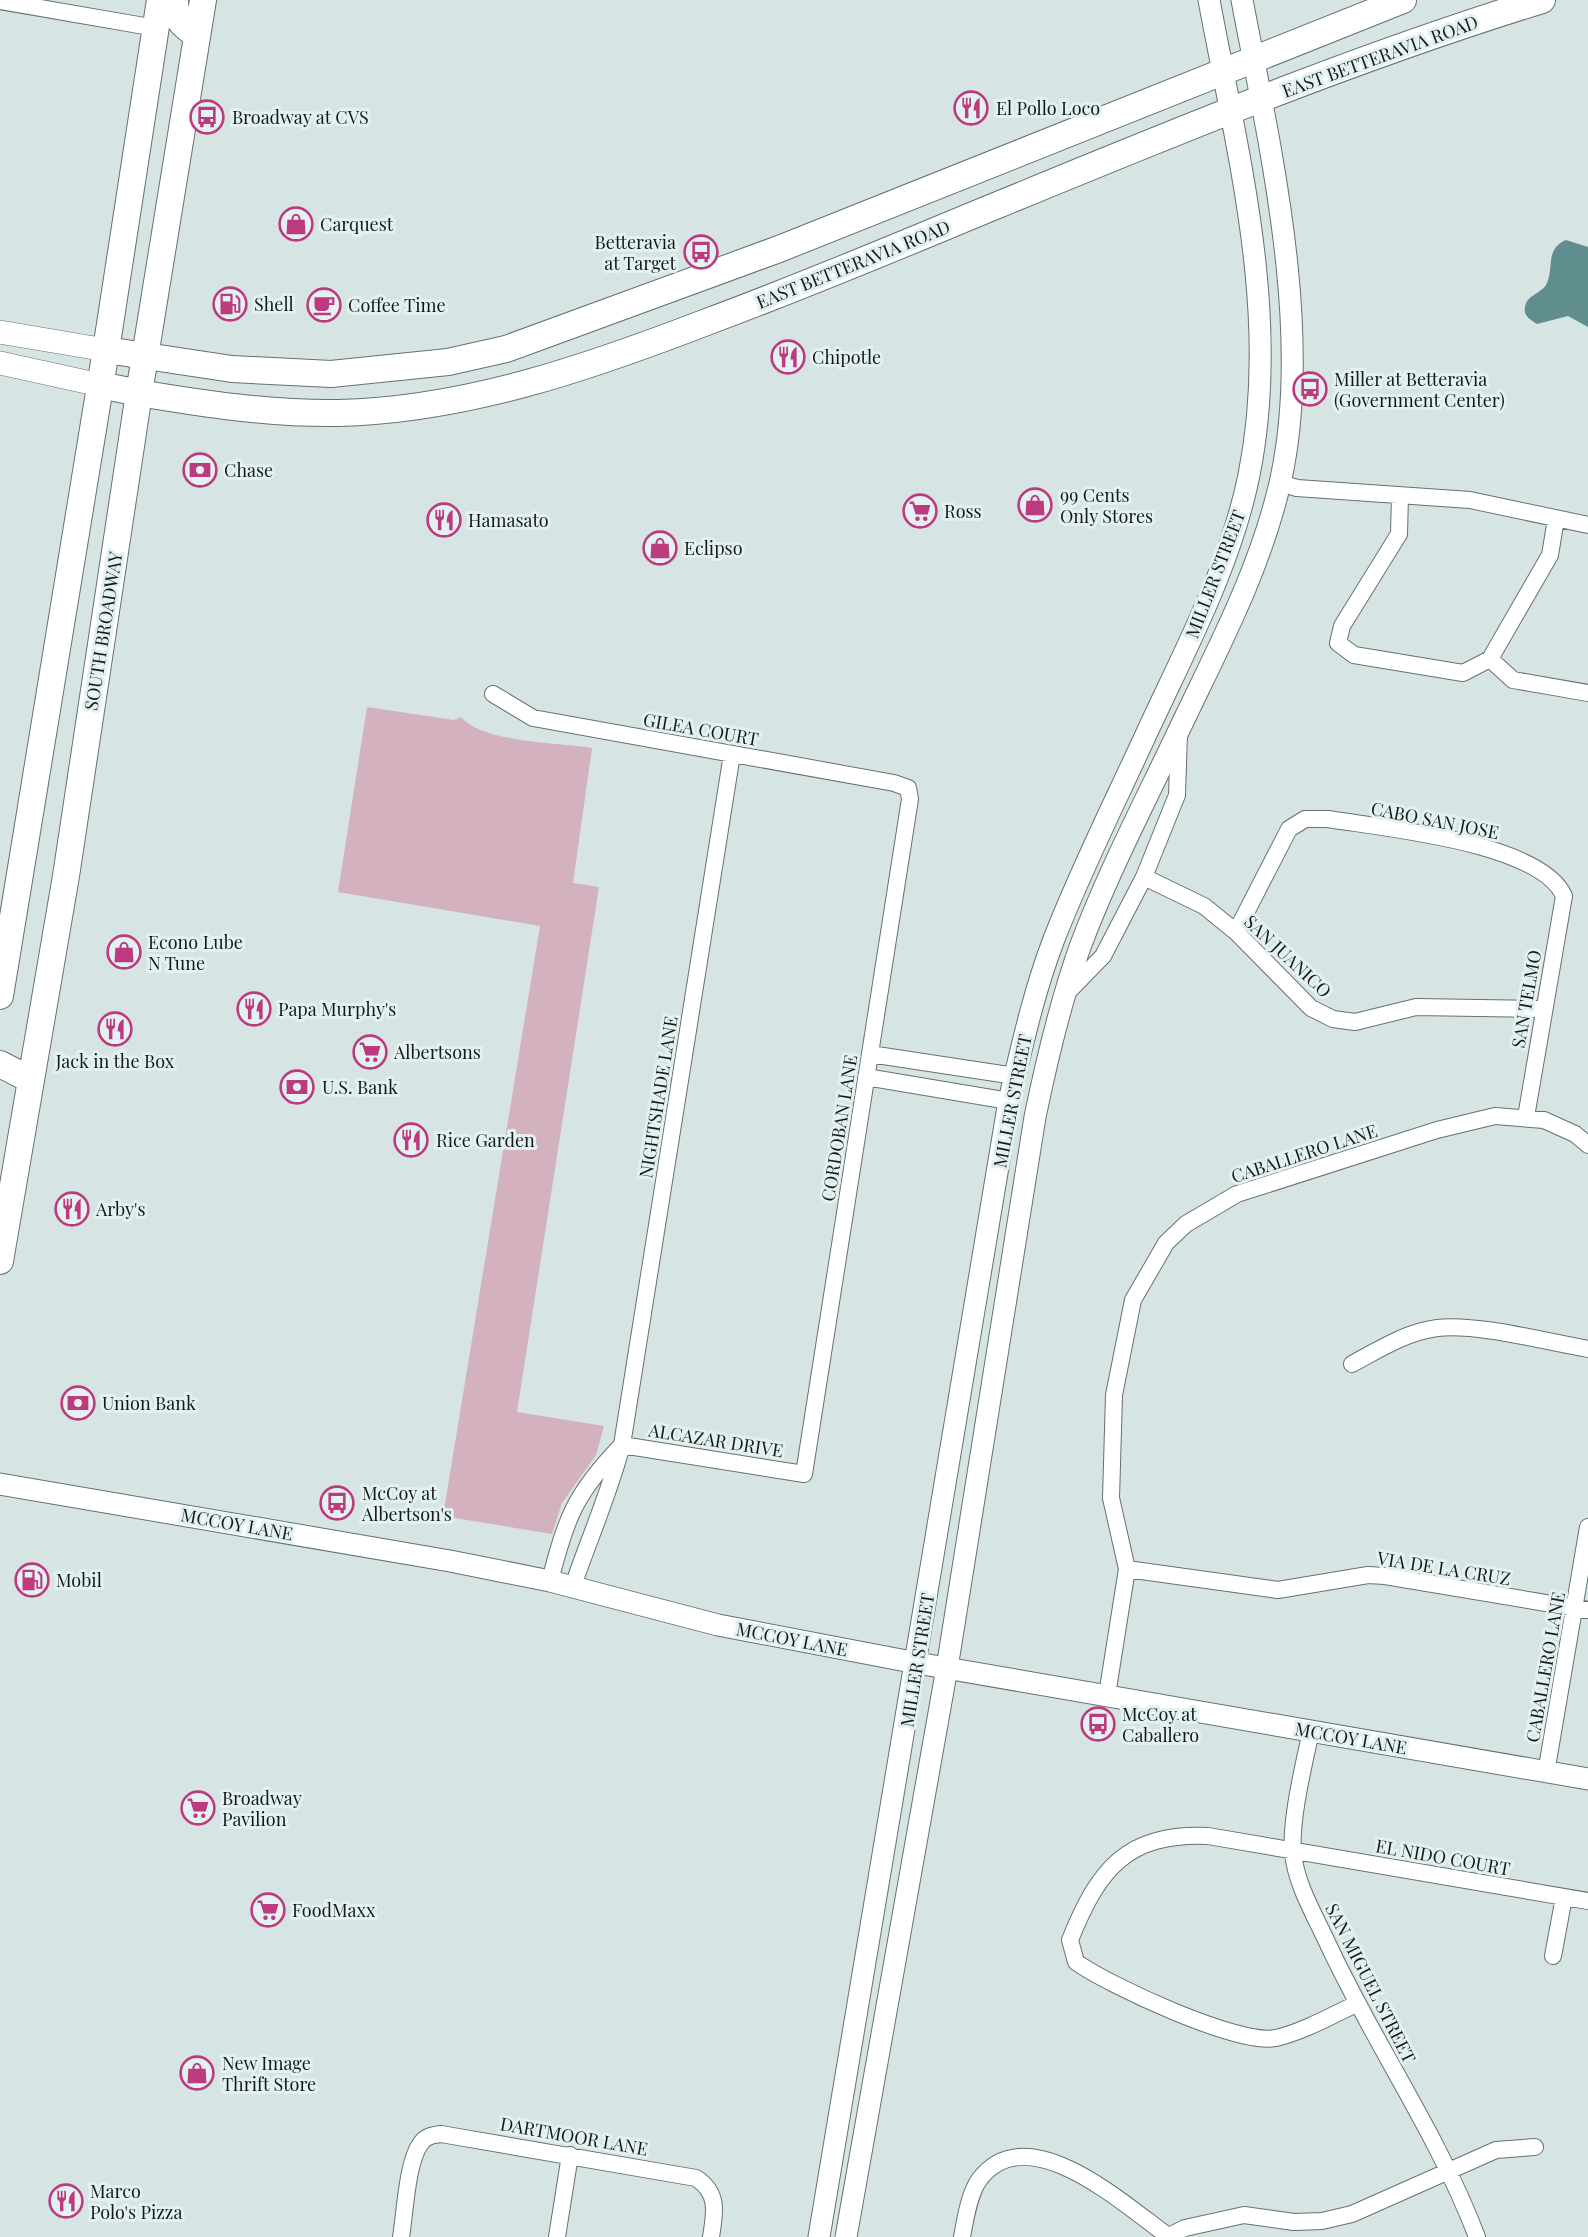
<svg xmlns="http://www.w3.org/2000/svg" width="1588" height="2237" font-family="'Playfair Display',serif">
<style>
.green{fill:#d4b1bf}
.water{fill:#608d8e}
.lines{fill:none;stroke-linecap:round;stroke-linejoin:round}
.minor-casing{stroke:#667171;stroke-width:18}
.tertiary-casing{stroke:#667171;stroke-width:23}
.secondary-casing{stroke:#667171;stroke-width:24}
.primary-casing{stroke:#667171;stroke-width:28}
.trunk-casing{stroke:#667171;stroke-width:28}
.minor{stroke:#fff;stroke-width:16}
.tertiary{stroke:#fff;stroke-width:21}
.secondary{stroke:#fff;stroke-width:23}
.primary{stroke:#fff;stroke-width:26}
.trunk{stroke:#fff;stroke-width:26}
.labels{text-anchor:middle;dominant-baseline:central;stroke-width:6;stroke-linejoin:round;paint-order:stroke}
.street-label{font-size:18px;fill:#15191a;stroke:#e4f1f1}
.poi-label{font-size:18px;fill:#15191a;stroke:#e4f1f1;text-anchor:start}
</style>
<rect width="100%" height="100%" fill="#d7e4e4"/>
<!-- green -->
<path class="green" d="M367,707l87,13 7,-3c22,26 96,25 131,31l-19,135 26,4 -82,525 87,14 -8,29 -34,48 -10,31 -109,-18 97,-590 -202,-34z"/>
<!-- water -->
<path class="water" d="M1566,240l22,7v80l-20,-11 -31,8c-6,-4 -14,-8 -12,-17 2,-13 17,-13 22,-24 7,-16 -2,-34 19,-43z"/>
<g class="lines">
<defs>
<path id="minor" d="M0,1l156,27
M1280,483l17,5 173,12 118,25
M1400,496l-1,38 -57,92 -4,17 16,12 109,18 27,-14 23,21 75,13
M1490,659l60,-104 6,-36
M493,694l40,24 361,65 14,5 2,11 -106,675 -182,-29
M1144,877l60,29 32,26 75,76 22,11 22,3 61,-15 127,2
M1236,932l53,-103 16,-10h23c54,9 212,23 236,77l-38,221
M1064,996l39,-40 41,-79 33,-82 2,-61
M870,1054l145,22
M866,1077l143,24
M1352,1364c26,-14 54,-32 85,-36 39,-5 111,14 151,21
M1127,1569l151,21 90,-15 17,1 203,34
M550,1581c16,-63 25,-87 70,-134
M573,1586c16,-47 36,-92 49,-141l110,-691
M1107,1695l20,-126 -16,-71 3,-103 19,-95 33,-57 20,-19 51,-30 200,-64 58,-14 49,4 31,14 13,11
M1311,1731c-7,33 -21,89 -18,122 3,31 21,61 34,89 46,100 111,192 150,295
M1546,1773l42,-246
M1553,1956l11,-59
M1356,2004c-25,12 -54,28 -80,34 -37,8 -168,-53 -200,-76l-6,-22c29,-72 57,-107 138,-104l380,65
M401,2237c4,-24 6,-76 20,-94 5,-7 12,-8 20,-9l255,44c23,15 19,34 15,59
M557,2237l13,-82
M962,2237c3,-16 7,-43 17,-57 48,-65 144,24 189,56
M1167,2237l18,-9 59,-13 50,7 28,-1 30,-7 144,-64 39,-3"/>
<path id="tertiary" d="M0,1484l450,77 100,20 168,44 199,38 671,116
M819,2237l190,-1136c13,-55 25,-110 45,-162 28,-72 63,-141 95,-211 38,-82 82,-164 100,-253 32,-158 -11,-319 -40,-475
M846,2237l101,-569 88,-551c12,-58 25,-114 45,-170 28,-75 66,-147 100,-219 38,-80 80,-158 100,-245 34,-148 -10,-336 -38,-483"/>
<path id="secondary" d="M0,332l106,18
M0,363l100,22"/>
<path id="primary" d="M175,0c0,19 6,25 22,35
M106,350l54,-350
M100,385l39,8 64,-393"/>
<path id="trunk" d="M0,996l106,-646 126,19 99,5 117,-12 58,-13 273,-100 624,-249
M0,1064l31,16
M0,1261l66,-385 73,-483c65,11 133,21 199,20 127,-3 249,-45 366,-90 86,-32 171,-67 255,-102 192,-79 385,-160 583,-221"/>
</defs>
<!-- minor casing -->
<use href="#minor" class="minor-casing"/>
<!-- tertiary casing -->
<use href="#tertiary" class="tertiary-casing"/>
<!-- secondary casing -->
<use href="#secondary" class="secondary-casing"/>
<!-- primary casing -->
<use href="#primary" class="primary-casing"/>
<!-- trunk casing -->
<use href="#trunk" class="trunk-casing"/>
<!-- minor -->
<use href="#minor" class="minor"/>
<!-- tertiary -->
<use href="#tertiary" class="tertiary"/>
<!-- secondary -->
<use href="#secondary" class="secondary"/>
<!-- primary -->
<use href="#primary" class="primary"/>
<!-- trunk -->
<use href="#trunk" class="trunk"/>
</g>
<!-- icons -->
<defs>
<symbol id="restaurant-ring" viewBox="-11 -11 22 22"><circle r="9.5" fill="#e4f1f1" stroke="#be3a7f" stroke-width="1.5"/><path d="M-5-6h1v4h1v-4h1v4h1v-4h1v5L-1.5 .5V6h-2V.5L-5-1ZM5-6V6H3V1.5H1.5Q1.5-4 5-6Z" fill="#be3a7f"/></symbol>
<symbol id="bus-ring" viewBox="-11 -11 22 22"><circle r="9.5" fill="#e4f1f1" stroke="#be3a7f" stroke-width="1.5"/><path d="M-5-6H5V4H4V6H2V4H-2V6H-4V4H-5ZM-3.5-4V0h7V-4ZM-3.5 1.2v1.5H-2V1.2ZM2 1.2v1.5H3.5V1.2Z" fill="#be3a7f"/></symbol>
<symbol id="shop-ring" viewBox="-11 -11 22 22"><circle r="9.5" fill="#e4f1f1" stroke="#be3a7f" stroke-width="1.5"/><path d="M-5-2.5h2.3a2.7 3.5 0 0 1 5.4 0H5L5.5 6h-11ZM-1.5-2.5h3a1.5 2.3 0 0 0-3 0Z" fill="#be3a7f"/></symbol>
<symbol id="fuel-ring" viewBox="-11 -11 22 22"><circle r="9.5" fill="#e4f1f1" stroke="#be3a7f" stroke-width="1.5"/><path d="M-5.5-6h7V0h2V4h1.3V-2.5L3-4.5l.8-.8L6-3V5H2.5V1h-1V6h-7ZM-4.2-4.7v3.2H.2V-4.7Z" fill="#be3a7f"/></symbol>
<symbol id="cafe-ring" viewBox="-11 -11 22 22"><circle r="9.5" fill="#e4f1f1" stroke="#be3a7f" stroke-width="1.5"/><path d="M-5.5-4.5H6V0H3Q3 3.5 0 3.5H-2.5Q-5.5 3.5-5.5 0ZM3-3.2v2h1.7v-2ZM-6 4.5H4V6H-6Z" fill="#be3a7f"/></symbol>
<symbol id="bank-ring" viewBox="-11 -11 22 22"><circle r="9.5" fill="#e4f1f1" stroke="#be3a7f" stroke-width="1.5"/><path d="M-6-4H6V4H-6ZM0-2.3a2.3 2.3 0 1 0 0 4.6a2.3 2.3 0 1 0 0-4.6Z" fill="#be3a7f"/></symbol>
<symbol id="supermarket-ring" viewBox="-11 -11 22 22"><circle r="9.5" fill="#e4f1f1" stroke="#be3a7f" stroke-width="1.5"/><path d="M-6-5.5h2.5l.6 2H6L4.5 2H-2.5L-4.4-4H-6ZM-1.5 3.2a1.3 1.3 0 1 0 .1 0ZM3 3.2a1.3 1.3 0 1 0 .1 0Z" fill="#be3a7f"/></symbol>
</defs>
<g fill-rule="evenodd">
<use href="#restaurant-ring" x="952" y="89" width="38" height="38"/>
<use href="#bus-ring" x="188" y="98" width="38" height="38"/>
<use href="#shop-ring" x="277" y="205" width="38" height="38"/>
<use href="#bus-ring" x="682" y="233" width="38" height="38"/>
<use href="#fuel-ring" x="211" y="285" width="38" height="38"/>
<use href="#cafe-ring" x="305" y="286" width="38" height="38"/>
<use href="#restaurant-ring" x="769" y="338" width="38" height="38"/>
<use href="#bus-ring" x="1291" y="370" width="38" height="38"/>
<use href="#bank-ring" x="181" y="451" width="38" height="38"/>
<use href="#shop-ring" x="1016" y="486" width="38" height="38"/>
<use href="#supermarket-ring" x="901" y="492" width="38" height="38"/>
<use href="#restaurant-ring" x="425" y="501" width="38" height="38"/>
<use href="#shop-ring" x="641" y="529" width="38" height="38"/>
<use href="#shop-ring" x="105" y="933" width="38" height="38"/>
<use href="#restaurant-ring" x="235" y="990" width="38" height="38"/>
<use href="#restaurant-ring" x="96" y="1010" width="38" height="38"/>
<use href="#supermarket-ring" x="351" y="1033" width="38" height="38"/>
<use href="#bank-ring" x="278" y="1068" width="38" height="38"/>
<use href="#restaurant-ring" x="392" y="1121" width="38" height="38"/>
<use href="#restaurant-ring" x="53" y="1190" width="38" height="38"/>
<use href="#bank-ring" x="59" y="1384" width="38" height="38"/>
<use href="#bus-ring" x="318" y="1484" width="38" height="38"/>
<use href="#fuel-ring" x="13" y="1561" width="38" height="38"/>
<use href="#bus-ring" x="1079" y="1705" width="38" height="38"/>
<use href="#supermarket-ring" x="179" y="1789" width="38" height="38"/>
<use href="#supermarket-ring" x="249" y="1891" width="38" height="38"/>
<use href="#shop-ring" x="178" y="2054" width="38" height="38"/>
<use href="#restaurant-ring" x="47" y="2182" width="38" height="38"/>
</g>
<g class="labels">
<!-- street labels -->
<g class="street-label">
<text transform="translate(1380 56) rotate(-20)">EAST BETTERAVIA ROAD</text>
<text transform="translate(853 264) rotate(-22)">EAST BETTERAVIA ROAD</text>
<text transform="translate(1215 574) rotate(-69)">MILLER STREET</text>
<text transform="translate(103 631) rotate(-81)">SOUTH BROADWAY</text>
<text transform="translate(701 729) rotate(10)">GILEA COURT</text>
<text transform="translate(1435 820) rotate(11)">CABO SAN JOSE</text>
<text transform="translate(1288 956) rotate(43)">SAN JUANICO</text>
<text transform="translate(1526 999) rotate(-80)">SAN TELMO</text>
<text transform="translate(658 1097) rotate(-81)">NIGHTSHADE LANE</text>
<text transform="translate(1012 1101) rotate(-79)">MILLER STREET</text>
<text transform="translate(839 1128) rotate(-81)">CORDOBAN LANE</text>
<text transform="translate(1304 1153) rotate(-18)">CABALLERO LANE</text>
<text transform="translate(716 1440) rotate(9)">ALCAZAR DRIVE</text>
<text transform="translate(237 1524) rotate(10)">MCCOY LANE</text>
<text transform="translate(1444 1568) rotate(9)">VIA DE LA CRUZ</text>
<text transform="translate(792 1639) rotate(11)">MCCOY LANE</text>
<text transform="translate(917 1660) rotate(-81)">MILLER STREET</text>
<text transform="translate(1545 1667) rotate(-80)">CABALLERO LANE</text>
<text transform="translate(1351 1738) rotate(10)">MCCOY LANE</text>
<text transform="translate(1443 1857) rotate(10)">EL NIDO COURT</text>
<text transform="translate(1371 1983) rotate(63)">SAN MIGUEL STREET</text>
<text transform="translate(574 2136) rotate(10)">DARTMOOR LANE</text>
</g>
<!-- poi labels -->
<g class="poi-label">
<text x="996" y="108">El Pollo Loco</text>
<text x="232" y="117">Broadway at CVS</text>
<text x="320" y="224">Carquest</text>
<text x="676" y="242" text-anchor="end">Betteravia<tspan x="676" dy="21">at Target</tspan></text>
<text x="254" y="304">Shell</text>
<text x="348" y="305">Coffee Time</text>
<text x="812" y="357">Chipotle</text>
<text x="1334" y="379">Miller at Betteravia<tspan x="1334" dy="21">(Government Center)</tspan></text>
<text x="224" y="470">Chase</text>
<text x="1060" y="495">99 Cents<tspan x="1060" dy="21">Only Stores</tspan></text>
<text x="944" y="511">Ross</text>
<text x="468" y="520">Hamasato</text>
<text x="684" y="548">Eclipso</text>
<text x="148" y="942">Econo Lube<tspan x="148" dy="21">N Tune</tspan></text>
<text x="278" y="1009">Papa Murphy's</text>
<text x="394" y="1052">Albertsons</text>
<text x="115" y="1061" text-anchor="middle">Jack in the Box</text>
<text x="322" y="1087">U.S. Bank</text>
<text x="436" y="1140">Rice Garden</text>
<text x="96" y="1209">Arby's</text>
<text x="102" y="1403">Union Bank</text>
<text x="362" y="1493">McCoy at<tspan x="362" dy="21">Albertson's</tspan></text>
<text x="56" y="1580">Mobil</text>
<text x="1122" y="1714">McCoy at<tspan x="1122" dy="21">Caballero</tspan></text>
<text x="222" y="1798">Broadway<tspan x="222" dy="21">Pavilion</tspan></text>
<text x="292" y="1910">FoodMaxx</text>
<text x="222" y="2063">New Image<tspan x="222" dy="21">Thrift Store</tspan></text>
<text x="90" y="2191">Marco<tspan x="90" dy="21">Polo's Pizza</tspan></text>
</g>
</g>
</svg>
